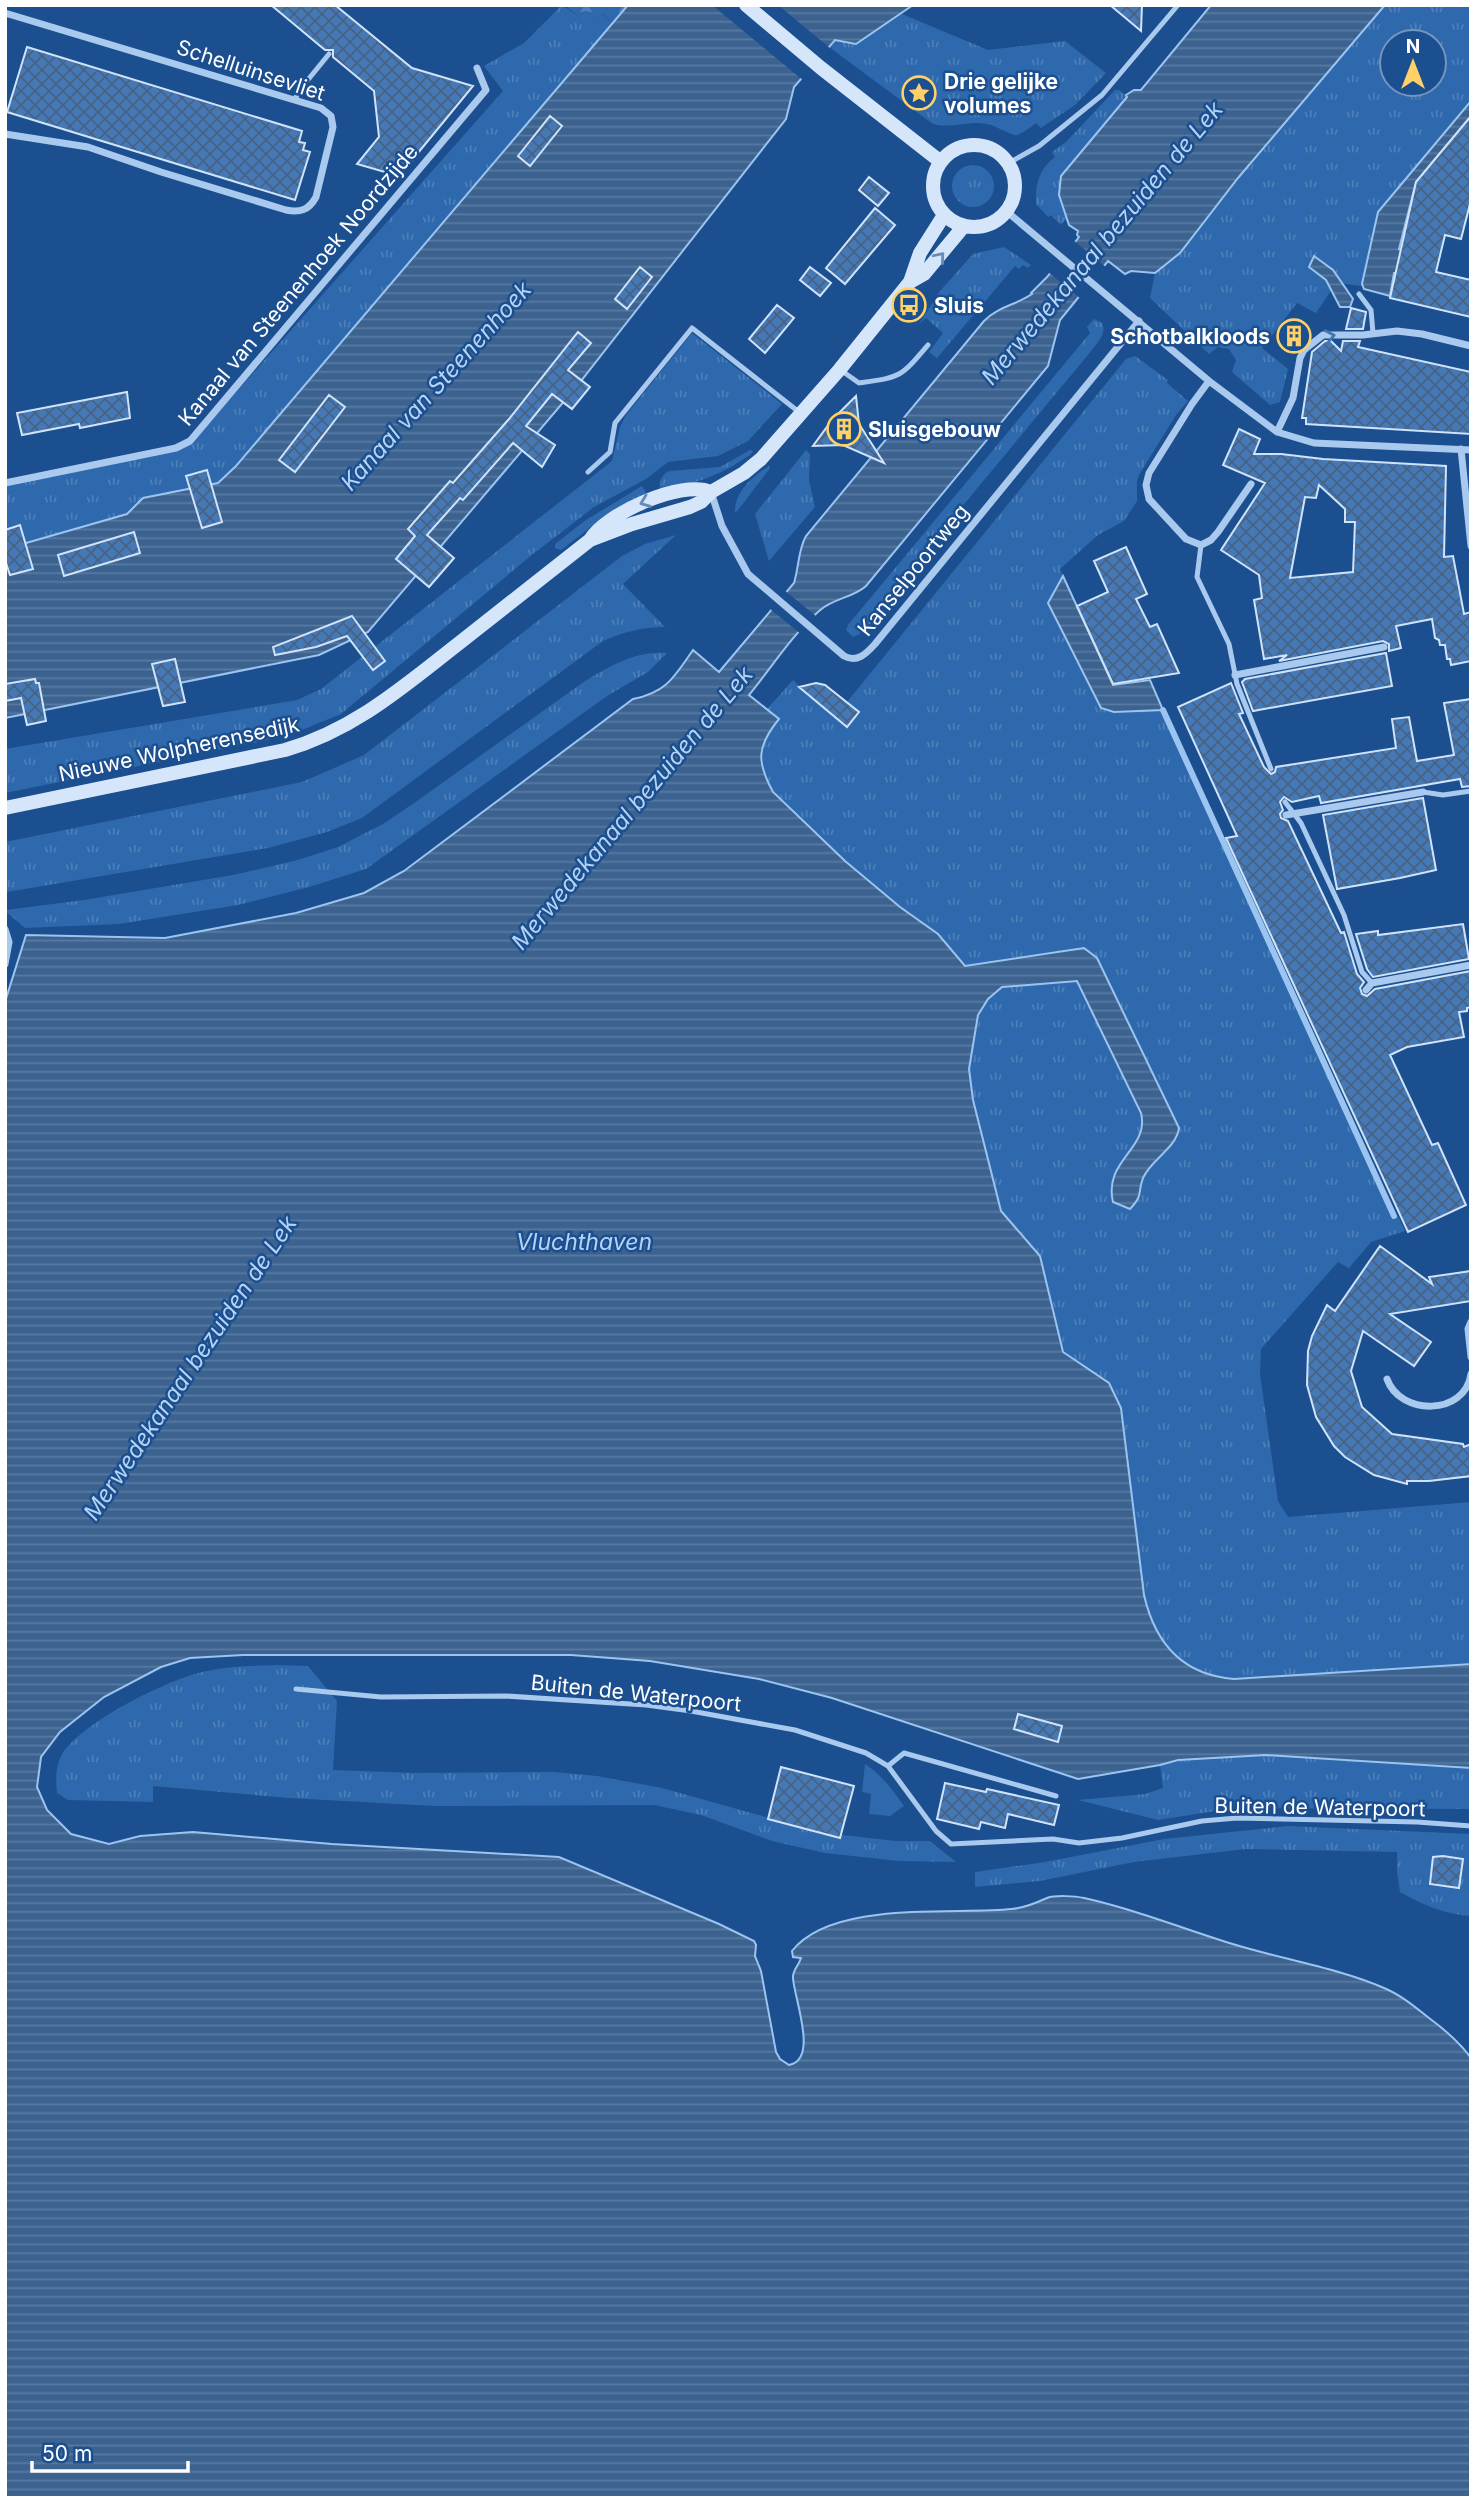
<svg xmlns="http://www.w3.org/2000/svg" width="1476" height="2503" font-family="Inter,sans-serif">
<style>
.grass{fill:url(#grass-tufts);fill-rule:evenodd}
.forest{fill:url(#forest-firs)}
.park{fill:#2e69ad}
.water{fill:url(#water-rules);stroke:#9cc4f0;stroke-width:2}
.pier{fill:#1b4f8f}
.lines{fill:none;stroke-linecap:round;stroke-linejoin:round}
.stream{stroke:#9cc4f0;stroke-width:6}
.building{fill:url(#building-cross-hatch);stroke:#cfe3fa;stroke-width:2;fill-rule:evenodd}
.lane{stroke:#a9c9ee;stroke-width:5}
.street{stroke:#a9c9ee;stroke-width:7}
.secondary{stroke:#d6e6fa;stroke-width:14}
.oneway{stroke:#668bba}
.oneway2{stroke:#4674ac}
.labels{text-anchor:middle;dominant-baseline:central;stroke-width:5;stroke-linejoin:round;paint-order:stroke}
.street-label{font-size:21px;fill:#fff;stroke:#1b4f8f}
.poi-label{font-size:21px;font-weight:bold;fill:#fff;stroke:#1b4f8f;text-anchor:start}
.water-label{font-size:23px;font-style:italic;fill:#b5d3f5;stroke:#1b4f8f}
</style>
<defs>
<pattern id="grass-tufts" width="24" height="20" patternUnits="userSpaceOnUse" patternTransform="scale(1.75)"><rect width="24" height="20" fill="#2e69ad"/><path d="M3 7l-1-3M5 7V3M7 7l1-3M15 17l-1-3M17 17v-4M19 17l1-3" fill="none" stroke="#4d80b9"/></pattern>
<pattern id="forest-firs" width="22" height="20" patternUnits="userSpaceOnUse" patternTransform="scale(1.75)"><rect width="22" height="20" fill="#2e69ad"/><path d="M5 1l3.5 6h-7zM16 11l3.5 6h-7z" fill="#4d80b9"/></pattern>
<pattern id="water-rules" width="6" height="5" patternUnits="userSpaceOnUse" patternTransform="scale(1.75)"><rect width="6" height="5" fill="#3c6290"/><path d="M0 2.5h6" fill="none" stroke="#597aa1"/></pattern>
<pattern id="building-cross-hatch" width="8" height="8" patternUnits="userSpaceOnUse" patternTransform="scale(1.75)"><rect width="8" height="8" fill="#4478b7"/><path d="M0 0l8 8M0 8l8-8" fill="none" stroke="#486282"/></pattern>
</defs>
<rect width="100%" height="100%" fill="#1b4f8f"/>
<!-- grass -->
<path class="grass" d="M562,5l16,11 7,-5 7,2v5l9,-4 12,9 -377,443 -18,17 -75,15 -16,16 -122,35v-64l161,-37 33,-14 304,-343 -19,-25 40,-23z
M1385,5h86v96l-93,111 -16,74 -26,-3 -20,30 -19,-10 -35,45 26,21 -8,33 -10,3 -38,-33 4,-12 -7,-11 -11,-2 -9,7 -59,-56 5,-25 25,-20 58,-75zM1392,42h42v42h-42z
M902,14l86,36 77,-9 41,32 -31,32 -34,23 -5,-5c-5,4 -13,10 -19,12 -5,1 -22,-10 -30,-11 -19,-4 -35,5 -54,0l-104,-77 6,-7 21,4z
M1115,90h4l9,7 -69,98 8,23 -6,7 -10,-10 -3,2 -12,-13c-1,-20 3,-35 19,-47l-3,-5 14,-10z
M952 186a21 21 0 1 1 42 0a21 21 0 1 1-42 0Z
M1004,247l27,18 -3,3 -5,-3 -4,4 -4,-3 -78,92 -8,-6 14,-19 -17,-15 -7,6 21,-33 33,-37z
M1094,319l8,4c5,10 -4,19 -10,27l-215,259c-4,13 -11,24 -24,28l-7,-7 2,-5 242,-292 -3,-6z
M692,333l90,71 -34,37 -30,15 -50,6 -22,17 -52,28 -61,47 -192,160 -54,22 -282,57v-44l292,-49 24,-11 291,-228 8,-34 6,-12z
M1135,356l33,24 -1,3 21,18 -12,14 -37,60 -2,6v20l-13,20 -26,14 -38,34 3,7 -15,27 66,109 49,-2 24,58 207,450 4,-2 7,15 -34,11 -22,26 -11,-6 -77,87 -1,25 18,127 10,16 183,-15v162l-237,15c-51,-4 -79,-36 -90,-84l-23,-187 -12,-25 -46,-30 -23,-97 -39,-45 -28,-111 -4,-31 9,-54 10,-16 14,-12 75,-6 64,132c6,24 -7,32 -21,50l23,15 17,-23 18,-17 -81,-180 -99,3 -32,5 -28,-32 -38,-27 -55,-46 -72,-69 -7,-12 -5,-31 2,-8 16,-21 -12,-11 26,-29 11,11 55,21 -12,-10 279,-343z
M750,450l3,1 -2,3c-31,22 -54,29 -91,37 -1,-9 1,-16 9,-20l51,-4z
M806,450l4,4 -1,26 6,27 -46,54 -14,-47z
M769,466l1,2c-6,8 -31,42 -35,45 -1,-21 18,-37 34,-47z
M642,486l5,9 -35,16 -51,39 -6,-2v-4l31,-24z
M676,535l-53,49 42,43c-23,0 -41,5 -62,14l-241,177 -35,14 -59,16 -261,44 -1,18 78,-10 149,-25 65,-15 40,-13 45,-23 34,-23 168,-120c27,-16 50,-30 82,-28l-19,19 -41,24 -241,173 -57,18 -71,18 -119,19 -94,4 -20,-17v-69l297,-60 62,-27 258,-199 23,-12z
M276,1665l32,1 29,35 -4,69 81,3 140,-1 43,4 65,12 118,33 62,14 54,6h34l26,21 -57,-1 -74,-8 -53,-12 -71,-26 -47,-10 -219,1 -146,-8 -136,-12v16l-85,-2 -11,-7c-1,-12 -2,-25 4,-37 18,-33 109,-78 146,-85 22,-5 46,-5 69,-6z
M1266,1755l205,13v41l-237,-1 -76,12 -80,-20 67,-6 18,-6 -3,-23 18,-5z
M1288,1826l183,8v82c-27,-2 -48,-11 -71,-24l-3,-20v-20l-151,-3 -112,13 -94,19 -65,6v-15l70,-10 119,-23z"/>
<!-- forest -->
<path class="forest" d="M570,5h58l-15,18 -11,-9 -7,7 -6,-9 -4,-1 -7,5 -10,-8z"/>
<!-- park -->
<path class="park" d="M865,1764c17,11 27,25 39,42l-14,10 -21,-2 2,-20 -9,-2z"/>
<!-- water -->
<path class="water" d="M628,5h285l-57,39 -21,-4 -41,47 -8,32 -209,267 -209,246 -49,23 -314,63v-169l122,-35 16,-16 75,-15 18,-17z
M1211,5h174l-147,173 -58,75 -25,20 -24,-2 -6,3 -17,-13 -48,59 -12,46 -182,220c-13,12 -33,12 -47,25 -27,24 -47,56 -70,84l30,24c-22,27 -23,42 -6,73l72,69 55,46 38,27 27,32 119,-18 13,10 82,170c-3,21 -28,31 -36,50 -6,16 1,16 -13,31l-17,-7c-10,-42 37,-53 28,-89l-64,-132 -75,6 -14,12 -10,16 -9,54 4,31 28,111 39,45 23,96 46,31 12,25 23,187c11,48 39,80 90,84l237,-15v104l-205,-13 -88,5 -18,5 -82,14 -246,-81 -73,-19 -109,-18 -79,-6h-328l-53,3 -29,9 -57,30 -44,35 -19,25 -4,30 10,23 24,24 38,10 31,-8 53,-4 139,12 227,13 160,67 35,17 2,4 -1,11 6,15 15,81 4,7 9,6c30,-5 5,-67 4,-87 -1,-7 6,-13 8,-20l-8,-1 -1,-6c40,-51 161,-36 220,-42 12,-1 24,-6 35,-11 8,-3 28,-2 37,0 52,11 101,32 152,47 50,15 101,23 148,43 17,7 31,19 45,30 15,11 31,25 42,40v440h-1466v-1496l21,-67 139,3 131,-25 68,-20 40,-22 229,-172c34,-7 41,-22 60,-49l26,22 75,-89c5,-16 4,-33 12,-47l178,-215c13,-14 32,-16 48,-27l-1,-1 16,-16 32,-40 -2,-2 1,-4 -9,-6 -10,-30 2,-19 66,-79 -1,-2 8,-5h7z
M1471,101v15l-55,66 -17,67 3,1 -6,23h-2l-4,23 -26,-7 -2,-5 16,-72z
M1314,256l19,14 20,29 -3,8h-10l-14,-27 -17,-13z
M1063,576l50,109 37,-5 13,30 -49,2 -13,-4 -53,-105z"/>
<!-- pier -->
<path class="pier" d="M712,5h66l53,44 -27,32z
M1073,240l34,28 -26,31 -34,-28z
M784,590l33,27 -15,18 -33,-27z"/>
<g class="lines">
<!-- stream -->
<path class="stream" d="M1163,710l231,506"/>
</g>
<!-- building -->
<path class="building" d="M271,5h64l77,63 61,18 -74,90 -42,-12 22,-27 -5,-46 -41,-34v-7h-8z
M1110,5h32l-1,26z
M27,47l275,84 -3,11 6,1 -2,7 7,2 -15,48 -288,-88z
M550,116l12,10 -32,40 -12,-10z
M1471,116v84l-10,39 -16,-4 -9,37 35,8v37l-81,-19 26,-116z
M869,177l20,16 -11,13 -19,-16z
M875,208l20,17 -50,59 -19,-16z
M640,267l12,10 -25,32 -12,-10z
M810,267l21,16 -11,13 -20,-16z
M777,305l17,13 -29,35 -16,-14z
M1351,308l15,4 -3,17h-17z
M578,332l13,11 -23,27 22,17 -18,22 -20,-15 -26,32 29,19 -13,22 -29,-24 -50,57 -3,-2 -33,37 27,23 -25,29 -33,-28 19,-23 -7,-7 42,-48 3,2 56,-64z
M1325,341h6l10,10 2,-10h17l-2,6 113,25v62l-165,-10v-6h-4l10,-66z
M127,392l3,26 -50,10 -1,-4 -57,11 -5,-22z
M329,395l16,12 -50,65 -16,-12z
M856,396l3,28 25,39 -41,-18 -30,1 19,-26z
M1239,429l21,10 -6,15h27l42,5 123,7 -2,91 9,-1 11,58 7,-2v49l-20,4 -1,-6h-3l-2,-14h-5l-1,-5 -4,-2 -3,-19 -36,7 5,22 -12,3v-7l-6,-3 -104,20 8,-6 -23,4 -10,-59 8,-2 -3,-23 -38,-25 44,-67 -42,-18zM1319,485l26,24v13h10l-2,50 -63,6 15,-81 11,1z
M207,470l15,52 -20,6 -16,-52z
M20,525l13,44 -23,6 -5,-15v-30z
M134,532l6,21 -76,23 -6,-21z
M1126,547l21,47 -11,5 14,28 7,-3 22,49 -66,11 -36,-78 31,-14 -14,-31z
M352,616l33,45 -12,9 -26,-34 -31,11 -41,8 -2,-8z
M1386,653l6,33 -139,25 -11,-29 3,-3z
M175,659l10,43 -22,4 -11,-42z
M35,679l1,4h3l7,38 -19,4 -6,-27 -16,3v-17z
M816,683l9,2 34,27 -12,15 -48,-40z
M1231,683l12,30 -4,1 25,53 7,7 4,-2 1,-5 120,-19 -4,-29 17,-2 8,44 37,-6 -10,-52 27,-4v87l-9,1 -2,-8 -139,24 -2,-7 -27,6 -8,-5 -4,5 3,8 -3,4 1,4 7,3 53,112 3,-1 13,42 7,8 -4,6 2,6 5,2 8,-7 96,-18v36l-4,1v3l-8,1 5,25 -57,10 -17,8 42,90 6,-2 28,62 -58,27 -182,-394 11,-2 -59,-129z
M1423,798l13,72 -36,8 -63,11 -14,-74z
M1463,924l6,35 -96,18 -6,-8 -11,-35 22,-3v4z
M1380,1246l52,38 -3,-7 42,-6v30l-81,13 41,28 -17,24 -51,-35 -12,40 11,36 30,27 71,10 1,3 7,-3v32l-42,5h-22v3l-33,-9 -29,-18 -11,-11 -18,-29 -9,-32 1,-34 4,-15 15,-31 8,6z
M1018,1714l44,12 -4,16 -44,-13z
M781,1767l73,19 -14,52 -72,-19z
M945,1783l41,9 1,-3 72,16 -5,20 -46,-11 -3,14 -24,-6 -2,7 -42,-10z
M1443,1856l20,3 -4,29 -29,-4 3,-27z"/>
<g class="lines">
<!-- lane -->
<path class="lane" d="M295,100l3,-8 31,-38
M1007,164l32,-18 63,-51 76,-90
M1359,294l12,16 2,23
M842,371l17,12c42,-6 41,-5 69,-38
M588,472l22,-20 5,-29 77,-95 107,84
M1201,545l-4,32 32,67 8,40 34,85
M1423,792l20,3 28,-4
M1285,802l16,21 43,92 18,57 10,11
M296,1689l85,8 125,-1 140,9 45,6 104,19 71,23 22,13 48,65 15,13 102,-5 26,4 43,-5 80,-17 35,-3 180,4 54,4
M888,1766l16,-13 152,43"/>
<!-- street -->
<path class="street" d="M5,13l316,95 10,8 2,11 -17,70c-7,13 -16,16 -30,13l-125,-38 -73,-25 -83,-13
M1006,211l203,170 68,51 37,11 157,7
M1209,381l-17,23 -43,69 -3,12 3,14 37,40 15,6 10,-5 7,-8 33,-48
M1277,432l16,-34 7,-40 4,-8 19,-15h40l34,-4 25,3 49,12
M1461,449l10,97
M5,483l171,-35 14,-7 296,-351 -9,-22
M711,492l11,34 26,48 96,82c13,7 22,-2 31,-12l264,-323
M1235,675l149,-28
M1286,815l137,-23
M5,929l4,13 -4,22
M1366,990l6,-7 99,-18
M1471,1322l-3,7 3,28
M1387,1379c13,37 78,37 84,-5"/>
<!-- secondary -->
<path class="secondary" d="M746,5l75,63 120,94
M933 186a41 41 0 1 1 82 0a41 41 0 1 1-82 0Z
M910,282l14,-8 40,-48
M590,540l42,-16 58,-17 11,-5 10,-10 33,-19 17,-14 79,-90 70,-87 10,-29 24,-38
M5,808l280,-58c69,-20 118,-63 173,-106 44,-35 88,-69 132,-104 15,-26 92,-61 121,-48"/>
</g>
<!-- one-way arrows -->
<defs><path id="oneway-chevron" d="M-2-3.5L2.5 0L-2 3.5" fill="none" stroke-width="1.6" stroke-linecap="round" stroke-linejoin="round" transform="scale(1.75)"/></defs>
<g class="oneway">
<use href="#oneway-chevron" transform="translate(940 257) rotate(-50)"/>
<use href="#oneway-chevron" transform="translate(645 502) rotate(159)"/>
</g>
<use class="oneway2" href="#oneway-chevron" transform="translate(1330 336) rotate(-11)"/>
<!-- icons -->
<defs>
<symbol id="sight-ring" viewBox="-11 -11 22 22"><circle r="9.5" fill="#1b4f8f" stroke="#ffd166" stroke-width="1.5"/><path d="M0-6L1.8-2.2L6-1.7L2.9 1.2L3.7 5.4L0 3.3L-3.7 5.4L-2.9 1.2L-6-1.7L-1.8-2.2Z" fill="#ffd166"/></symbol>
<symbol id="bus-ring" viewBox="-11 -11 22 22"><circle r="9.5" fill="#1b4f8f" stroke="#ffd166" stroke-width="1.5"/><path d="M-5-6H5V4H4V6H2V4H-2V6H-4V4H-5ZM-3.5-4V0h7V-4ZM-3.5 1.2v1.5H-2V1.2ZM2 1.2v1.5H3.5V1.2Z" fill="#ffd166"/></symbol>
<symbol id="building-ring" viewBox="-11 -11 22 22"><circle r="9.5" fill="#1b4f8f" stroke="#ffd166" stroke-width="1.5"/><path d="M-4-6H4V6H1V3H-1V6H-4ZM-2.5-4.3h1.7v1.8h-1.7ZM.8-4.3h1.7v1.8H.8ZM-2.5-1h1.7V.8h-1.7ZM.8-1h1.7V.8H.8Z" fill="#ffd166"/></symbol>
</defs>
<g fill-rule="evenodd">
<use href="#sight-ring" x="900" y="74" width="38" height="38"/>
<use href="#bus-ring" x="890" y="286" width="38" height="38"/>
<use href="#building-ring" x="1275" y="317" width="38" height="38"/>
<use href="#building-ring" x="825" y="410" width="38" height="38"/>
</g>
<g class="labels">
<!-- street labels -->
<g class="street-label">
<text transform="translate(251 70) rotate(18)">Schelluinsevliet</text>
<text transform="translate(298 285) rotate(-50)">Kanaal van Steenenhoek Noordzijde</text>
<text transform="translate(913 570) rotate(-51)">Kanselpoortweg</text>
<text transform="translate(179 749) rotate(-12)">Nieuwe Wolpherensedijk</text>
<text transform="translate(636 1693) rotate(6)">Buiten de Waterpoort</text>
<text transform="translate(1320 1807) rotate(1)">Buiten de Waterpoort</text>
</g>
<!-- poi labels -->
<g class="poi-label">
<text x="944" y="81">Drie gelijke<tspan x="944" dy="24">volumes</tspan></text>
<text x="934" y="305">Sluis</text>
<text x="1270" y="336" text-anchor="end">Schotbalkloods</text>
<text x="868" y="429">Sluisgebouw</text>
</g>
<!-- water labels -->
<g class="water-label">
<text transform="translate(1102 243) rotate(-50)">Merwedekanaal bezuiden de Lek</text>
<text transform="translate(436 386) rotate(-48)">Kanaal van Steenenhoek</text>
<text transform="translate(632 808) rotate(-50)">Merwedekanaal bezuiden de Lek</text>
<text x="584" y="1242">Vluchthaven</text>
<text transform="translate(190 1368) rotate(-56)">Merwedekanaal bezuiden de Lek</text>
</g>
</g>
<!-- border -->
<rect width="1476" height="2503" fill="none" stroke="#ffffff" stroke-width="14"/>
<!-- north arrow -->
<g transform="translate(1413 63)"><circle r="33" fill="#1b4f8f" stroke="#7695bc" stroke-width="2"/>
<path d="M0-5L12 26L0 18L-12 26Z" fill="#ffd166"/>
<text y="-10" font-size="19" font-weight="bold" text-anchor="middle" fill="#ffffff">N</text>
</g>
<!-- scale -->
<path d="M32 2461v10h156v-10" fill="none" stroke="#ffffff" stroke-width="3.5"/>
<text x="42" y="2461" font-size="21" fill="#ffffff" stroke="#1b4f8f" stroke-width="5" paint-order="stroke">50 m</text>
</svg>
